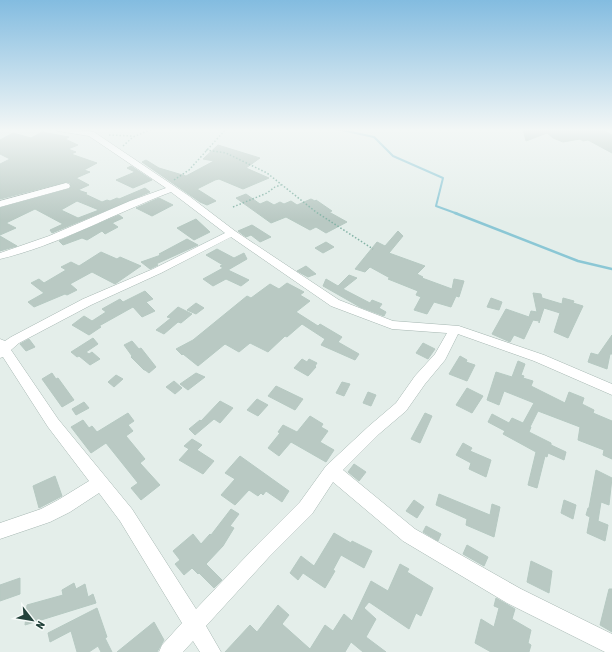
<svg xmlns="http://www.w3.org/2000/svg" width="612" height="652" font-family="'Asap Condensed',sans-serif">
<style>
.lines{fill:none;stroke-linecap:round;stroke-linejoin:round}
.stream-far1{stroke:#8bc7d5;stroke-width:2}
.stream{stroke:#8bc7d5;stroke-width:2.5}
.building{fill:#b9c9c3;stroke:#b6c9c2;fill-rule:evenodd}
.minor-casing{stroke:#a6b7b2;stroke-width:1}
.path{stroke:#84b3a6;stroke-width:1.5;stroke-dasharray:1.5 2;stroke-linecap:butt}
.minor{fill:#fff;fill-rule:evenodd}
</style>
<rect width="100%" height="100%" fill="#e4eeea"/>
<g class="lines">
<!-- stream-far1 -->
<path class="stream-far1" d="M337,129l37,8 19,19 50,22 -7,28 22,8"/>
<!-- stream -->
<path class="stream" d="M455,213l123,48 34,8"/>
</g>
<!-- building -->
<path class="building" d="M523,129h36l3,2 39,-2 11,6v18l-24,-13 -5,1 -3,-2 -17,3 -10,-4 -6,-5 -21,8z
M42,132l27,5 -4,2 13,6 -10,4 8,3 -5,2 26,9 -13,7 6,2 -14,6 13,7 -11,5 9,3 -2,1 17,8 5,-2 3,1 7,-3 2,1 26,-11 5,4 -98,41 -2,-3 13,-6 -28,-15 -29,14 10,5 -16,7v-27l69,-19 2,-2 -1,-4 -4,-1 -66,17v-35l10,-5 -10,-5v-14l13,-7 18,5zM77,201l22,9 -21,8 -17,-8z
M218,145l42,13 -14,10 23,10 -26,11 -24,-10 -4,1 -18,9 19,12 -9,4 -7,-3 -58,-40 4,-2 13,8 27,8 28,-15 -11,-2z
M131,166l21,14 -19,8 -17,-8 19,-8 -8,-4z
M246,194l14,10 7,-3 7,4 6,-3 4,2 7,-3 6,4 14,-6 4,2 1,-1 16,11 -3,1 18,10 -21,11 -10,-6 -6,3 -24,-13 -15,6 -35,-25z
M159,198l14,7 -21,11 -16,-8z
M119,215l4,3 -11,5 6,4 -13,7 -3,-3 -15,9 -5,-2 -19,7 -4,-4z
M196,219l14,13 -16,8 -17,-12z
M252,225l19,12 -11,5 -9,-7 -5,2 -8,-6z
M398,231l5,5 -14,17 36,13 -8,8 6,3 -1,1 30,11 2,-10 10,2 -5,16 -3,-1 -5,11 -17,-5 -7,12 -13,-4 7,-13 -5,-2 2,-4 -30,-12 2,-1 -20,-11 -5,5 -10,-3 22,-27 8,4z
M0,236l17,10 -17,5z
M187,239l11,6 -42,19 2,1 -8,4 -9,-7 20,-7 -2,-1z
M326,242l8,5 -11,6 -8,-5z
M217,249l17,9 10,-5 3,6 -19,11 21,10 -8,6 -15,-7 -13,7 -10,-7 20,-11 -3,-2 3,-1 -17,-10z
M101,252l16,7 3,-2 21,9 -26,18 -23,-12 -22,12 7,6 -10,5 -2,-1 -31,13 -6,-5 16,-9 -13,-10 8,-4 5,4 22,-13 -5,-3 10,-5 8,4z
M306,266l10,8 -8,3 -11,-6z
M349,275l8,3 -14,11 27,14 2,-3 10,4 -3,4 7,4 -2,4 -24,-9 -37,-21 3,-7 12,7z
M287,283l17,9 -4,3 10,6 -14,11 22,14 2,-2 22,13 -4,5 21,12 -4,6 -34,-15 4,-6 -23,-15 -15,13 -2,-1 -17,16 -18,-9 -11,9 -14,-8 -27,22 -15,-12 -1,1 -6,-6 17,-9 54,-44 4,2 19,-14 9,5z
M145,291l8,8 -7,3 9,9 -13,6 -9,-10 -34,19 2,1 -12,8 -17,-10 12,-9 8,5 14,-9 -4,-3 18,-10 3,3z
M533,293l8,1 1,4 20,6 1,-6 11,3 -1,2 10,3 -15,32 -14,-6 6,-19 -16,-5 -5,15v-2l-6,-1 -9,19 -10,-4 -4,7 -18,-8 14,-25 23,8 2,-6 6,1z
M491,298l11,4 -3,8 -12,-3z
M196,303l8,5 -8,6 -9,-4z
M178,307l14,7 -11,9 -3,-1 -14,12 -8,-4 15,-12 -4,-1z
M612,335v19h-2l-3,15 -19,-7 3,-9 7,2z
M93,338l5,6 -12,8 3,2 3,-2 8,7 -10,6 -11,-9 -2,1 -6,-5z
M29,339l6,8 -9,4 -6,-7z
M132,341l7,8 2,-1 15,19 -7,6 -4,-3h-1l-13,-13 1,-1 -8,-11z
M423,343l12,6 -7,10 -12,-6z
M460,356l7,4 -1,2 9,3 -8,16 -18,-7z
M302,359l5,3 2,-3 8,4 -2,3 1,1 -8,9 -14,-8z
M518,361l7,3 -4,11 3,1 -1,2 10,3 -2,5 34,17 4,-11 15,6 -2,6 12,6 -1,3 19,8v38l-9,-4 1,-5 -26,-10 2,-13 -42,-16 -8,16h1l-2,5 22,11v2l15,7 -2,8 -16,-7 -1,4 -2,-1 -8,32 -9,-3 8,-33 -33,-18 2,-3 -17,-9 4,-8 17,9 3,-5 11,5 11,-20 -30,-12 -5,14 -12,-5 9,-28 16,5z
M52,373l4,6 2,-1 16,22 -12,7 -20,-28z
M196,373l9,4 -17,13 -8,-6z
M116,375l7,4 -9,8 -6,-5z
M174,381l8,7 -7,6 -9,-7z
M342,382l8,2 -6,12 -8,-3z
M276,386l27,13 -8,11 -27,-14z
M467,388l16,8 -11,17 -16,-8z
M368,392l8,3 -5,11 -8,-3z
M257,399l11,6 -10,11 -11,-6z
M220,401l13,7 -13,15 -6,-4 -19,16 -6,-6 11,-9 1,1z
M84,402l5,6 -13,7 -4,-6z
M128,413l6,8 -6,4 5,6 -7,5 19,23 -5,4 20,22 -19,15 -10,-12 7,-5 -32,-40 -15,10 -20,-26 12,-7 6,8 3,-2 5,6z
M425,413l7,3 -12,27 -9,-4z
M310,416l13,8 -2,3 7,4 -8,11 14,8 -8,12 -35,-20 -12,14 -11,-8 12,-15 -2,-1 5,-7 14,7z
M192,439l10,6 -5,5 17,11 -11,13 -24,-14 10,-11 -5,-3z
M463,443l9,5 -2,3 21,9 -5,17 -17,-8 2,-6 -15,-8z
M240,456l49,35 -7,11 -16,-11 -3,4 -2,-2 -3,3 -9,-6 -14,15 -14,-10 14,-16 -10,-6z
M354,464l12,8 -7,9 -11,-9z
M596,470l16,8 -3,27 -8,-3 -3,19 10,4 -3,16 -18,-8 3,-16 -4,-2 2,-7h1z
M55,476l7,20 -23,12 -6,-22z
M439,494l51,21 2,-11 8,3 -6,30 -28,-12 1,-6 -31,-14z
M414,500l10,7 -7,11 -11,-7z
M564,500l12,5 -3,14 -12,-6z
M231,509l8,5 -9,12 4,2 -11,18 -17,18 16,16 -8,8 -15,-15 -1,1 -6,-6 -8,7 -9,-11 5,-4 -7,-9 20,-17 8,10 9,-10 1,1z
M426,526l15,8 -3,7 -15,-9z
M334,533l17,10 1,-2 20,10 -8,17 -23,-13 -8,15 2,1 -10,17 -22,-15 -5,7 -8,-7 11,-17 13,10z
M467,545l21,12 -4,9 -21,-12z
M531,561l21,10 -3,22 -22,-11z
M400,564l9,5 -2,3 26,16 -12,28 -5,-3 -7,16 -40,-27 -5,6 12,11 -10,18 20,15h-23l-12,-10 -6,10h-120l25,-27 7,7 21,-27 11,10 -7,9 28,25 15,-24 8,6 11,-17 8,7 19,-40 17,10z
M20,578v16l-20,7v-16z
M74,583l2,6 9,-5 3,13 5,-3 3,9 -71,22 2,-20 36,-10 -1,-5z
M609,589h3v43l-12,-7z
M496,598l19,11 -3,10 19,11 -3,13 3,2 -2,7h-38l-16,-9 6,-24 13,8 5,-19 -5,-2z
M97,608l10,29 -2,1 7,14h-11l-3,-6 -9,6h-12l-6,-21 -21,11 -2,-9z
M154,622l10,18 -7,12h-40z"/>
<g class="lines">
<defs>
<path id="minor" d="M55,129h18l21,3 95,64 46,35 104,69 54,21 66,5 85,29 68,29v11l-78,-34 -76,-27 -13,26 -20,24 -19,27 -27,23 -36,36 72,59 106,60 91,45v18h-7l-98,-49 -104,-62 -70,-59 -21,32 -43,43 -63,69 15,26h-21l-7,-11 -10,11h-24l3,-7 20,-22 -62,-102 -21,-28 -29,19 -20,10 -50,17v-16l41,-14 17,-9 31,-19 -41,-54 -45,-70 -3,1v-19l5,2 6,-4 72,-38 70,-30 72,-36 -54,-41c-56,21 -112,53 -171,67v-6l49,-17 81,-35 36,-13 -77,-52 -31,-5zM231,237l100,69 61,23 55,4 -12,21 -20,22 -19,27 -27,23 -43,40 -26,36 -43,43 -61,64 -64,-100 -74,-90 -47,-69 8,-7 72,-38 70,-32z
M66,183l3,1 1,2 -1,2 -69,19v-6z"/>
</defs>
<!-- minor casing -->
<use href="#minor" class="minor-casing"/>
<!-- path -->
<path class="path" d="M109,135l23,1
M123,146l10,-9 19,-8
M206,150l20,3 41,20 49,39 57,37
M174,180l15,-10 37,-41
M233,207l34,-14 8,-6 6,-2"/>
<!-- minor -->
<use href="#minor" class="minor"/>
</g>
<!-- sky -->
<linearGradient id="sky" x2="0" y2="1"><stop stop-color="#83bce0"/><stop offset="0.59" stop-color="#f3f7f6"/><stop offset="1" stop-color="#f3f7f6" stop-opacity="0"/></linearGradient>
<rect width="612" height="220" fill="url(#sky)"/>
<!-- north arrow -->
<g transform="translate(32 620) rotate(121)" stroke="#f5faf8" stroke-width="3" paint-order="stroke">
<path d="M0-3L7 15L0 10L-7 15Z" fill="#22413a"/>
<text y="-6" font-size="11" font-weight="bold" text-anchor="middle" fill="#22413a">N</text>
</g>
</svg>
